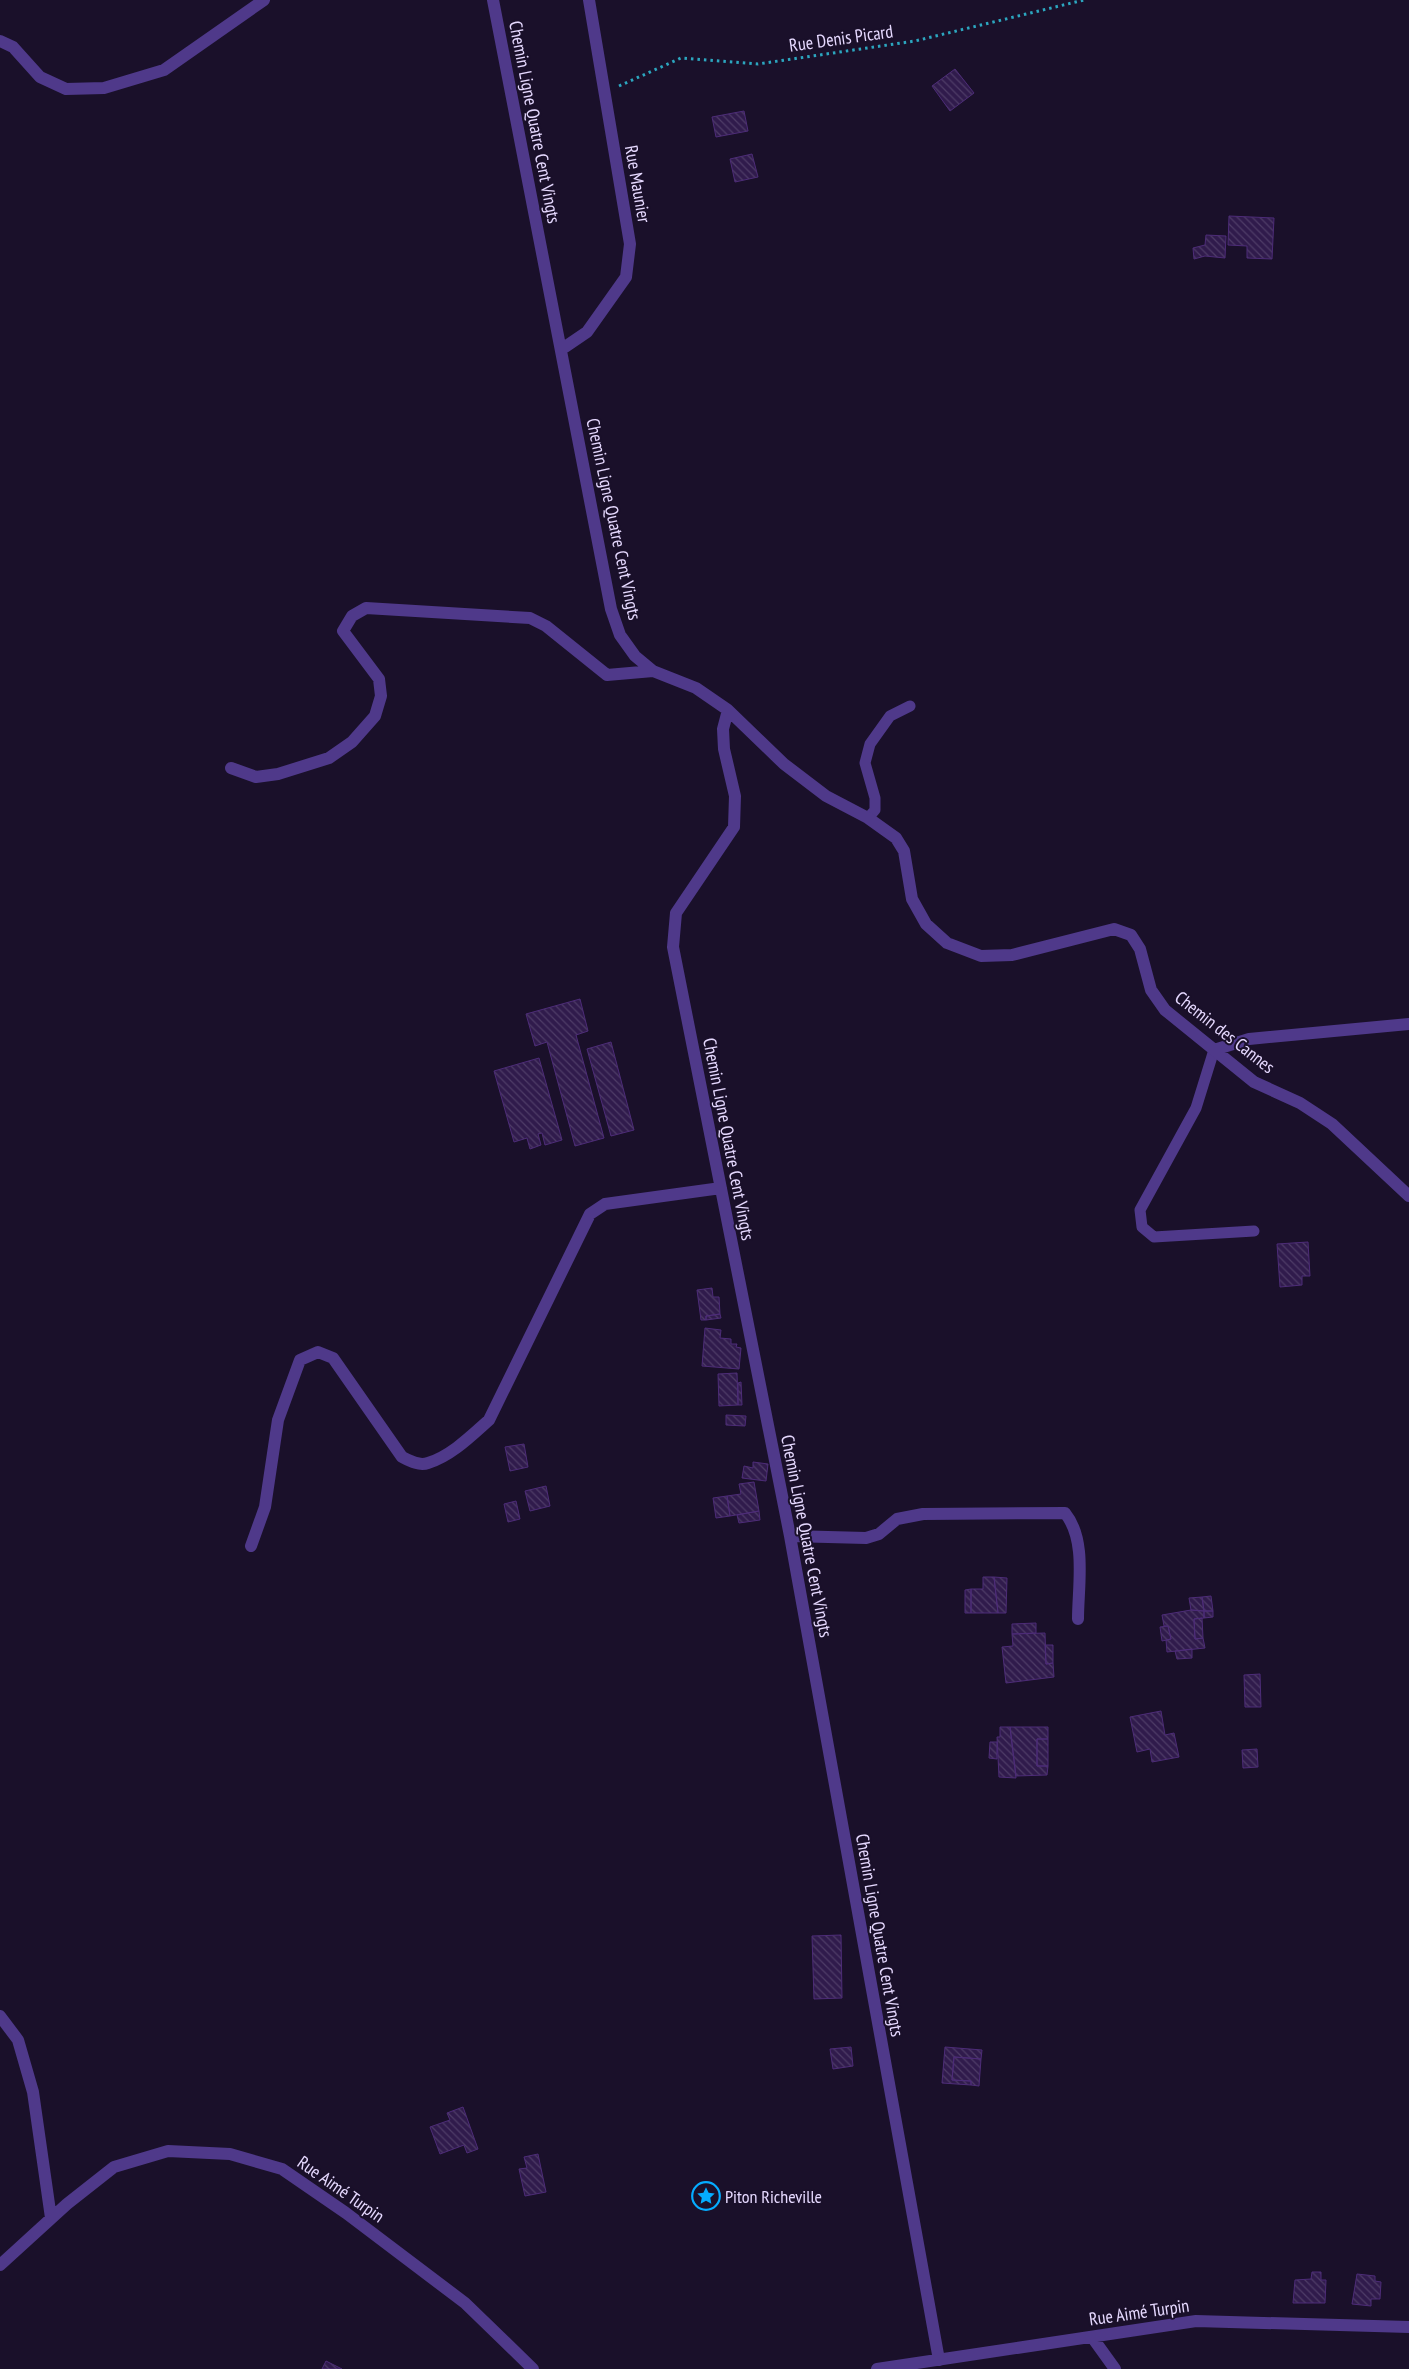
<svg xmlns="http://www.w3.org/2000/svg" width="1409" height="2369" font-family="'PT Sans Narrow',sans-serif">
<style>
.building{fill:url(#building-back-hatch);stroke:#4d2c78}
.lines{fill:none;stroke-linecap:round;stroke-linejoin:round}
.path{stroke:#2ca6bf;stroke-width:3;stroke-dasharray:2.5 4;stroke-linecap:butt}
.lane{stroke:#4f398a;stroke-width:11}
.street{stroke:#4f398a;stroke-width:12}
.labels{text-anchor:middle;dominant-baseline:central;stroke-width:4;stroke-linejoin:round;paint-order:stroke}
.street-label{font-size:18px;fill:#e6d9ff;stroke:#1a102a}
.poi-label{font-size:18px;fill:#e6d9ff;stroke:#1a102a;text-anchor:start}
</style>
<defs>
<pattern id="building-back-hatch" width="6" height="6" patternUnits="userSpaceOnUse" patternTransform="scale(1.25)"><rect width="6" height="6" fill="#301b4c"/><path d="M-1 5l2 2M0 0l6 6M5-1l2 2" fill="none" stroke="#4e3c67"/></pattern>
</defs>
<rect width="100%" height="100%" fill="#1a102a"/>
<!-- building -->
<path class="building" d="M955,69l19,24 -24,18 -18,-25z
M744,111l4,20 -32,6 -4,-20z
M752,154l6,23 -23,5 -5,-23z
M1229,216l45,2 -2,41 -25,-1v-12l-19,-1z
M1206,235l20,1 -1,22 -20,-2 -11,3 -1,-11 12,-3z
M580,999l8,32 -12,4 28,103 -29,8 -28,-104 -12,4 -9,-32z
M611,1042l23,88 -23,6 -24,-87z
M539,1058l23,82 -17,5 -3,-12 -4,1 3,11 -11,4 -3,-11 -13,4 -20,-71z
M1308,1242l2,34h-8v9l-22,2 -3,-43z
M712,1288l1,9h6l1,17 -14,2v4h-5l-4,-30z
M720,1314l1,4 -15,2v-4z
M705,1328l16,2 -1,8 11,1v5h6l-1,3 5,1 -2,21 -37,-3z
M737,1373l1,32 -19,1 -1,-32z
M741,1382l1,23h-4v-22z
M726,1415l20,1 -1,10 -19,-1z
M524,1444l4,23 -18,4 -5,-24z
M753,1462l15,2 -2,17 -24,-3 2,-12 9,2z
M754,1482l5,29 -29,5 -3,-20 14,-2 -2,-10z
M546,1486l4,20 -20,5 -5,-20z
M727,1496l3,20 -14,2 -3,-20z
M516,1501l4,18 -12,3 -4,-18z
M759,1511l1,9 -21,3 -2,-8z
M983,1577h11l4,36h-27v-24h12z
M994,1577l13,1 -1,35h-8z
M971,1589v24h-6v-23z
M1211,1596l2,15h-9l-2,-14z
M1202,1597l2,14 -13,-1 -2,-12z
M1191,1610l13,1v7l-10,1 1,20 8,-1 2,10 -38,4 -1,-12 5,-1 -3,-13h-4l-2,-11z
M1204,1611h9v6l-9,1z
M1202,1618l1,20 -8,1 -1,-20z
M1036,1623v10l-24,1v-10z
M1168,1626l3,13 -9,2 -2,-14z
M1045,1633l1,31 7,-1 1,14 -48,6 -4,-36 11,-1 -1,-12z
M1045,1645h8v18l-7,1z
M1192,1649v9l-15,1 -2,-8z
M1260,1674l1,33h-16l-1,-32z
M1161,1711l4,24 9,-2 5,24 -27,5 -2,-13 -13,3 -7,-35z
M1000,1727h10l6,51 -17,-1 -2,-40h3z
M1010,1727h38v12h-11v27h11l-1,9 -31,1z
M1037,1739h11v27h-11z
M990,1742h7v17l-8,-1z
M1257,1749l1,18 -15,1 -1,-18z
M841,1935l1,63 -28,1 -2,-63z
M851,2047l2,19 -20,3 -3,-20z
M945,2047l37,3 -1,9 -27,-2 -2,23 19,1v4l-29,-2z
M954,2057l27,2 -2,27 -8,-1v-4l-19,-1z
M463,2107l15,42 -11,4 -3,-8 -24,9 -10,-27 20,-7 -3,-7z
M538,2154l8,38 -21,4 -6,-27 8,-1 -3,-11z
M1312,2272h9v8h5l-1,23h-32l2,-23 16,-1z
M1357,2274l18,2v5l6,1 -1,17h-9v7l-19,-2z
M326,2361l16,8h-20z"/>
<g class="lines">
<!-- path -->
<path class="path" d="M619,86l62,-28 77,6 157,-23 169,-41"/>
<!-- lane -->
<path class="lane" d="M868,818l7,-8v-12l-10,-35 5,-19 20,-28 20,-10
M1214,1050l-18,58 -56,102 2,17 12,10 100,-6"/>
<!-- street -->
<path class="street" d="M493,0l118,609 9,26 15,21 18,15 43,17 32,22 -5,19 1,20 11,47 -1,31 -58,86 -3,34 117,589 149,824
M0,41l13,6 27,30 26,12 38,-1 60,-18 100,-70
M562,349l25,-17 39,-55 4,-33 -41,-244
M728,710l56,54 42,32 42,22 28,20 8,13 8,48 14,25 21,19 34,13 31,-1 102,-26 17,6 9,14 11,41 14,20 89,72 46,21 32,21 77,72
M231,768l25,9 22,-3 51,-16 23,-16 23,-26 6,-20 -2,-17 -36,-48 9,-15 14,-8 164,10 16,8 61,49 46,-4
M1214,1050l35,-11 160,-15
M790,1536l76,2 13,-4 18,-15 26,-5 142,-1c22,27 13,73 13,106
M251,1546l14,-39 13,-87 22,-60 18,-8 15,6 69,99c8,4 17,9 26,6 23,-7 43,-27 61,-43l101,-206 15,-10 116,-16
M0,2016l18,24 15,52 18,126
M0,2265l67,-61 47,-37 54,-16 62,3 52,15 64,44 119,90 68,66
M1092,2337l23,32
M877,2369l319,-48 213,6"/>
</g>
<!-- icons -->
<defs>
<symbol id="sight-ring" viewBox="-11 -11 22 22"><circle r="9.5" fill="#1a102a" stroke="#05acff" stroke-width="1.5"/><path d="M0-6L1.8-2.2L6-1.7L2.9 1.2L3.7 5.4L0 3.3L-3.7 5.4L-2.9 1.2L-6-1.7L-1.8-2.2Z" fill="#05acff"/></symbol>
</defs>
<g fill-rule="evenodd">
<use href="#sight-ring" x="690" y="2180" width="32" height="32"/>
</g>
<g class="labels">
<!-- street labels -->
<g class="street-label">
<text transform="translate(841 38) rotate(-8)">Rue Denis Picard</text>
<text transform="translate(535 122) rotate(79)">Chemin Ligne Quatre Cent Vingts</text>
<text transform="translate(638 184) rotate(80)">Rue Maunier</text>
<text transform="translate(614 519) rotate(78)">Chemin Ligne Quatre Cent Vingts</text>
<text transform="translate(1225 1032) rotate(38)">Chemin des Cannes</text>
<text transform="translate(729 1139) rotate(79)">Chemin Ligne Quatre Cent Vingts</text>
<text transform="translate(807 1536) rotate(79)">Chemin Ligne Quatre Cent Vingts</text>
<text transform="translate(880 1935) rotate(80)">Chemin Ligne Quatre Cent Vingts</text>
<text transform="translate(341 2189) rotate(35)">Rue Aimé Turpin</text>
<text transform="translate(1139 2312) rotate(-8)">Rue Aimé Turpin</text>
</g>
<!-- poi labels -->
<g class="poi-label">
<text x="725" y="2196">Piton Richeville</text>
</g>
</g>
</svg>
